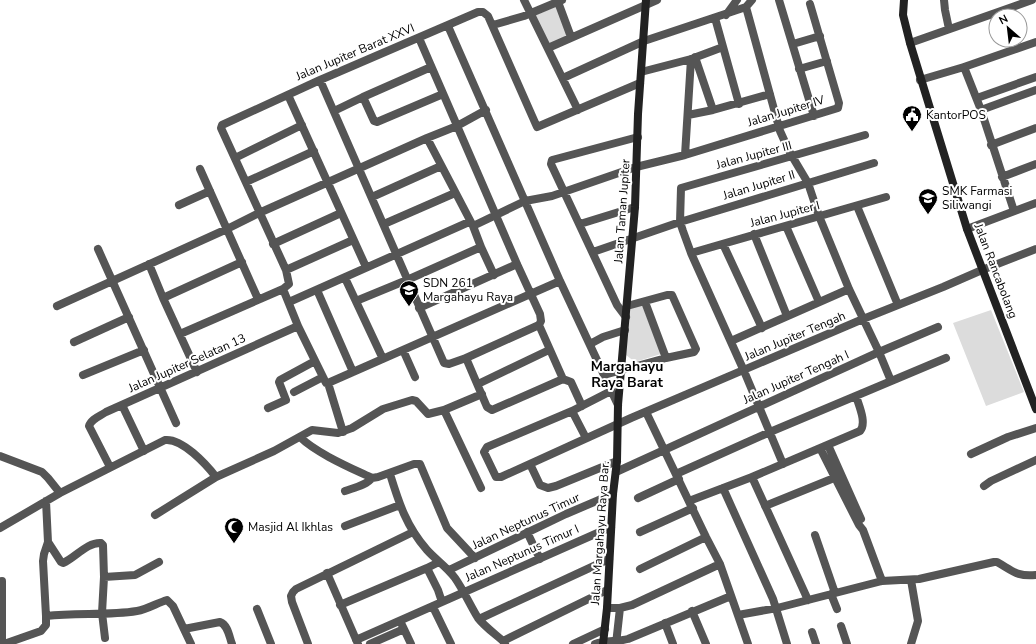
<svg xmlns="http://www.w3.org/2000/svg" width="1036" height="644" font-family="'Nunito Sans',sans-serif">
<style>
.green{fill:#dcdcdc}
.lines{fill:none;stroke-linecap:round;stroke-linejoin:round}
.street{stroke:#555;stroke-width:8}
.secondary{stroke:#222;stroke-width:8}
.labels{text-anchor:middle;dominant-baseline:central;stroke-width:4;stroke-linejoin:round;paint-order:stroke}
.street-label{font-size:12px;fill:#000;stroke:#fff}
.poi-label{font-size:12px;fill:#000;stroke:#fff;text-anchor:start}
.quarter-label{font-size:14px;font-weight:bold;fill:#000;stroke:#fff}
</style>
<rect width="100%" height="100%" fill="#fff"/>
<!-- green -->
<path class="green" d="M556,6l12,30 -19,9 -15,-29z
M642,305l19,49 -26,8 -9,-7 3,-47z
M991,310l33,82 -38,14 -33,-83z"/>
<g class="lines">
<!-- street -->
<path class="street" d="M524,0l54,110
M779,0l35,116
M944,0l1,10 4,19
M558,2l13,35
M746,7l34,124 9,20 19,32 11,33 30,73 30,63 12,29
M726,15l11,-15
M715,18l24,86
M493,25l31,-9 38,-16
M448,26l112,255 58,124
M419,38l98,226 23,50 1,7 -2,4 24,54
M910,43l122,-43
M793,44l27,-8
M548,48l109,-48
M695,57l18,53
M431,67l-68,30 11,24 3,1 66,-28
M964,67l17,43 33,101
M799,69l28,-8
M641,72l50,-13 32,-12
M563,78l81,-37 102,-34 6,-7
M320,80l124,283 5,1 17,-6 21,49 5,3 71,-31 8,3 11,24
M920,80l44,-13 72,-25
M288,95l78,172
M977,98l59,-21
M981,110l55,-20
M334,111l29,-14
M688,115l25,-5 57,-16
M991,145l45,-17
M685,155l6,-96
M235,158l67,-33
M200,169l58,130
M1002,177l34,-13
M246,182l68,-31
M372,197l69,-31
M179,205l31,-14
M857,206l41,99
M384,224l71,-31
M580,224l55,-17
M473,226l52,-25 27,-5 84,-29 49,-12 153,-47 1,-5 -29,-99
M786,226l33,76
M967,229l69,-26
M754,234l33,82
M273,244l68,-31
M723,244l39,84
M481,247l13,28
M98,249l78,174
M593,252l87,-30 194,-59
M691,253l195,-56
M149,264l14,34 34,74
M286,270l67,-30
M345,278l38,81
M283,289l15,37 26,53 2,4h2l232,-102
M317,290l36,82
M163,298l79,-36
M356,301l51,-21 74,-33 -8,-21 -46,-88
M289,302l180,-80
M57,306l170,-77 32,-16 168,-75 30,-12 29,-16
M627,306l40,-11h5l24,54 -2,3 -28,6
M419,308l98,-44
M626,317l-9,-12 -66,-141 1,-4 86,-23
M180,334l103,-45 6,-5 -3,-14 -65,-142 1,-3 98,-45 158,-68h5l5,4 49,111 103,-44
M731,341l118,-52
M74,342l55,-25
M590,344l13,-7 22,-7
M403,350l12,27
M466,358l73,-33
M83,375l61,-25
M604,375l62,-17 -21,-56
M328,383l15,49
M478,384l71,-34
M611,391l-39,20 -85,36 -3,5 12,25h5l130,-59 232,-99 80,-32 39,-17 54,-21
M294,392l29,-15
M122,405l22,46
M268,408l18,-8 -7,-18 1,-2 35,-19
M572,411l14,27
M646,412l60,125 14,27 28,80
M300,437c16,16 51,31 72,41l6,-1 36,-13h6l27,64 28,30
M828,445l33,74
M820,448l39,77 4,5 19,51
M971,454l37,-17 28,-9
M0,456l42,16 6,6 12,15
M530,464l10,21 8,3 8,-2 61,-25
M783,464l-39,-93 -53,-118 -8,-22 -3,-9 1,-34 184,-53
M110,467l-21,-41c2,-7 11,-10 17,-14l192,-86
M616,472l263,-120 59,-25
M390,474c9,29 16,52 37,76 9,10 20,17 28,28 9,13 15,27 23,40 6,8 17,16 25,23l2,3
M676,474l94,-42 176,-74
M752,477l56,123
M984,486l7,-5 45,-21
M481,488l-37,-78 38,-16
M723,488l50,111 14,45
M345,491c8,-3 22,-6 27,-13
M638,498l41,-19
M46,501l2,41 13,20 2,1c12,-5 24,-21 38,-20l2,2 1,32 -2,36 3,25
M689,501l63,-24 108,-46c7,-8 -1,-25 -4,-35
M765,506l74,-30
M155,515l61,-38 58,-26 38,-21 26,3 14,-5 31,-19 29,-9 4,1 12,13 16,-4
M345,526l55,-21
M0,528l60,-35 105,-53c17,-2 41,24 51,37
M527,532l13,27
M640,532l53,-24
M815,535l20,58
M439,562l-12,6 11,22 4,12
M640,569l66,-32
M449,570l117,-56 47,-20
M327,573l31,71
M104,577l31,-2 24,-13
M911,580l7,41 -7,23
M2,581v63
M831,594l6,15
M340,605l87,-37
M433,607l18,37
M607,608h13l12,-3 88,-41
M257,609l14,35
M692,611l14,33
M738,615l39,-7 105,-27 37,-2 75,-17h3c16,9 20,15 39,13
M46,616l-3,-55 1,-7 4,-12
M479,619l130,-60
M665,623l8,21
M402,625l9,19
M841,626l6,18
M184,629l36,-7c8,3 9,14 12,22
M812,632l4,12
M356,640l255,-113
M503,641l104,-51
M4,644l37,-13 5,-6v-9c30,-4 61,0 91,-5 11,-2 20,-8 30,-11l6,6 18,38
M308,644l-16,-42 -1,-6 2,-4 3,-3 117,-57
M370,644l34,-15
M573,644l32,-15
M595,644c11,-4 22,-2 33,-5l103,-43
M616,644l4,-36"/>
<!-- secondary -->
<path class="secondary" d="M904,0l-1,15 7,28 57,186 69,180
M603,644l4,-36 6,-114 4,-33 1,-56 17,-198 3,-93 8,-114"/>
</g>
<!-- icons -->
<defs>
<symbol id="civic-pin" viewBox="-11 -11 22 30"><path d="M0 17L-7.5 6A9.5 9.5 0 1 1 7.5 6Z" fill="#000" stroke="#fff"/><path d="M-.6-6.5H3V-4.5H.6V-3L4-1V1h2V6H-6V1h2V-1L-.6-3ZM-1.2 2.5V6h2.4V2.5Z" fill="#fff"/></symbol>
<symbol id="school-pin" viewBox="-11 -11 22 30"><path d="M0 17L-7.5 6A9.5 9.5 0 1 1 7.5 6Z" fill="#000" stroke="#fff"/><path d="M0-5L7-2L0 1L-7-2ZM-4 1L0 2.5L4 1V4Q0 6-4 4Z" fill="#fff"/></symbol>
<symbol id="mosque-pin" viewBox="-11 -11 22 30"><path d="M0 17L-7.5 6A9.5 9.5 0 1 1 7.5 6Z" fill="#000" stroke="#fff"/><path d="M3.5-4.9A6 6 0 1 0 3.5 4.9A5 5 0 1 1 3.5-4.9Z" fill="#fff"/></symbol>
</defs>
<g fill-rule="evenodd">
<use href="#civic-pin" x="901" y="104" width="22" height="30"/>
<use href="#school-pin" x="917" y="187" width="22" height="30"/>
<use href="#school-pin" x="398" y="279" width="22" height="30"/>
<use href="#mosque-pin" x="223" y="516" width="22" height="30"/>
</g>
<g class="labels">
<!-- street labels -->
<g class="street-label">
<text transform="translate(355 52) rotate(-23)">Jalan Jupiter Barat XXVI</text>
<text transform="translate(786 111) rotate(-17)">Jalan Jupiter IV</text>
<text transform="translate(754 155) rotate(-15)">Jalan Jupiter III</text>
<text transform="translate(759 185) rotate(-17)">Jalan Jupiter II</text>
<text transform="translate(622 211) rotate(-86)">Jalan Taman Jupiter</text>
<text transform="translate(785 214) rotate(-15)">Jalan Jupiter I</text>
<text transform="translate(996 271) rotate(69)">Jalan Rancabolang</text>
<text transform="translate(795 336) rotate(-23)">Jalan Jupiter Tengah</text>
<text transform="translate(187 363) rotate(-24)">Jalan Jupiter Selatan 13</text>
<text transform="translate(796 377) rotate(-24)">Jalan Jupiter Tengah I</text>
<text transform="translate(526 521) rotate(-25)">Jalan Neptunus Timur</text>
<text transform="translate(600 533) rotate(-86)">Jalan Margahayu Raya Bar.</text>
<text transform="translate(522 553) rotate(-24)">Jalan Neptunus Timur I</text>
</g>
<!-- poi labels -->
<g class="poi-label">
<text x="926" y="115">KantorPOS</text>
<text x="942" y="191">SMK Farmasi<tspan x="942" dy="14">Siliwangi</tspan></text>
<text x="423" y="283">SDN 261<tspan x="423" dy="14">Margahayu Raya</tspan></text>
<text x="248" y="527">Masjid Al Ikhlas</text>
</g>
<!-- quarter labels -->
<g class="quarter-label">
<text x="627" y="366">Margahayu<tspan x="627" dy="16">Raya Barat</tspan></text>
</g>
</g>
<!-- north arrow -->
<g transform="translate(1008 28) rotate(332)"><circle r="19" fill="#ffffff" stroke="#999999"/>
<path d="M0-3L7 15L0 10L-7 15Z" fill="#000000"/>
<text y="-6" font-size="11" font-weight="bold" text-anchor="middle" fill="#000000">N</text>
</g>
</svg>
